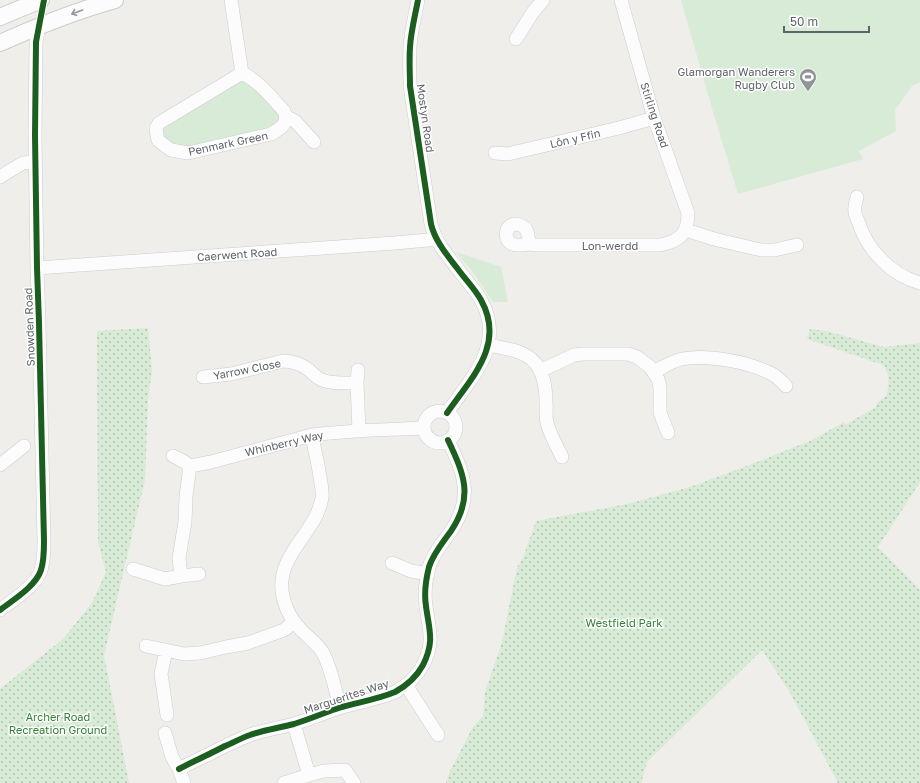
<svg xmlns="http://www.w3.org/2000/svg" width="920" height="783" font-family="'Golos Text',sans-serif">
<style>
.grass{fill:#d8ebd6}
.park{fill:url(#park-dots)}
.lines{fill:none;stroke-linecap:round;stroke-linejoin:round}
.minor-casing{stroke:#cbcccc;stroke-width:14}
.tertiary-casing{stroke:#cbcccc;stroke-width:18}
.minor{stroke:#fdfcfc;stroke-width:13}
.tertiary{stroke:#fdfcfc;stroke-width:16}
.cycleway-casing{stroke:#fff;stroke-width:8}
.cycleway{stroke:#1b5e20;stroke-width:6}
.oneway{stroke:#96999c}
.labels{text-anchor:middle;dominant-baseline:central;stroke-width:3;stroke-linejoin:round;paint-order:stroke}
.poi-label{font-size:11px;fill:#5f6368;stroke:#fff;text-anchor:end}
.street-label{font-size:11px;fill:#5f6368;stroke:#fff}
.park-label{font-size:11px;fill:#348238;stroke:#fff}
</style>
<defs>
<pattern id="park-dots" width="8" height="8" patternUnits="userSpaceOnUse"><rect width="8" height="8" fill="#d8ebd6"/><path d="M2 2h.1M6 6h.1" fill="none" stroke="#b2c2b1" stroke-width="1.8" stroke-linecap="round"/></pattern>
</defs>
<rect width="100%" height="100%" fill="#efeeea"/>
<!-- grass -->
<path class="grass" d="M681,0h239v82l-8,4 -17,24 1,21 -37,20 4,8 -125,35 -24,-79z
M242,80l7,1 33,36 -9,12 -85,20 -12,-2 -14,-8 -1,-10z
M456,252l45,15 7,35h-15l-18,-27z"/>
<!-- park -->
<path class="park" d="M148,328l4,42 -4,30 -3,80 -41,175 25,128h-129v-94l63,-50 29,-36 14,-31 -8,-30 -1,-211z
M810,329l16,2 58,16 36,-4v139l-42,65 42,43v193h-82l-49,-92 -27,-41 -115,112 -6,21h-195l3,-10 24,-46 10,-11 2,-24 17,-50 15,-74 7,-13 12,-34 91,-17 63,-17 62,-23 60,-24 32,-18 1,3 31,-18 1,-4 10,-8c2,-14 3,-18 -4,-30l-76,-26z"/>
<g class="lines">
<defs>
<path id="minor" d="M231,0l11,73
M418,0c-3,16 -7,31 -8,47 -1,13 0,26 0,39l21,138c4,17 16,31 26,44 8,11 18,21 24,32 25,45 -10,78 -34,113
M516,39l17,-27 10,-12
M242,73c17,8 29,24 42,38 6,12 -4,18 -13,23l-83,19 -17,-3 -7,-5 -6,-5 -1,-5 -1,-7 3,-5z
M287,117l8,4 19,21
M495,153l13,1 111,-26 35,-10
M0,177l11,-7 12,-7 12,-1
M857,197c-1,4 -3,10 -2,15 0,3 2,6 3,9 9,29 33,54 62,62
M514,224c14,1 14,8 15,20 -5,1 -12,2 -17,0 -5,-2 -7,-9 -5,-14 1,-3 4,-5 7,-6z
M686,230l28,9 38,9 10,2h12l23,-5
M529,244l9,1h122c20,-4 28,-11 28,-32l-34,-95 -33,-118
M37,268l358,-25 33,-3 8,-2
M489,345c11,3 28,4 38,11 15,9 19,29 19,46 1,7 -1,14 1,21 3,12 10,23 15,34
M540,371l34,-16 9,-1h45l9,3 13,10 8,12 2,8v25l2,6 6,15
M654,372c9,-5 18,-11 28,-13 26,-5 67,3 90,15 6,3 10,8 14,12
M203,377l28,-3 52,-13c10,0 18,3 26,9 4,4 8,8 13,10 10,4 24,3 35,3l2,48
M357,383l1,-13
M424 427a16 16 0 1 1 32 0a16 16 0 1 1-32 0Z
M312,435c2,12 5,24 7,36 1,8 4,18 3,27 -2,9 -5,18 -10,25 -13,22 -33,40 -30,68 2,15 9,29 20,40 7,7 16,13 21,22 9,17 12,36 17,55
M173,456l10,5 7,5 21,-4 101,-27c37,-5 74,-5 112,-7
M0,465l24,-19
M190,466l-4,30 -1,26 -6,36 2,18 18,-2
M392,563l19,8 17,3
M133,569l32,10 16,-3
M0,610c13,-10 36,-24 41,-40 3,-9 3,-19 3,-29l-5,-218 -2,-55 -2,-133 1,-93 3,-16
M146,646l38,8 16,-1 26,-6 22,-4 36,-13 10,-8
M166,650l-5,24 6,41
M406,685l32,50
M294,724l15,51 15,-4 21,-1 9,13
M165,733l7,24 7,12 5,14
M179,769c15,-8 31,-15 46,-23 8,-3 16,-8 25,-11 14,-5 29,-7 44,-11 16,-5 32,-12 48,-17 18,-5 36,-8 53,-15 11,-6 22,-16 28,-27 12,-24 6,-35 3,-59 -2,-12 0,-27 3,-39 4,-13 14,-25 22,-36 23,-34 13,-57 -3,-91
M284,783l25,-8"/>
<path id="tertiary" d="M0,17l41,-17
M0,43c38,-17 75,-32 115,-43"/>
</defs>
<!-- minor casing -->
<use href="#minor" class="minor-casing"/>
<!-- tertiary casing -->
<use href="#tertiary" class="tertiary-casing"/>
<!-- minor -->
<use href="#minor" class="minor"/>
<!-- tertiary -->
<use href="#tertiary" class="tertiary"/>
<defs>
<path id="cycleway" d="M418,0c-3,16 -7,31 -8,47 -1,13 0,26 0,39l21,138c4,17 16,31 26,44 8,11 18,21 24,32 25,45 -10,78 -34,113
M0,610c13,-10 36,-24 41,-40 3,-9 3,-19 3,-29l-5,-218 -2,-55 -2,-133 1,-93 8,-42
M179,769c15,-8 31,-15 46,-23 8,-3 16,-8 25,-11 14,-5 29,-7 44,-11 16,-5 32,-12 48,-17 18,-5 36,-8 53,-15 11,-6 22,-16 28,-27 12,-24 6,-35 3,-59 -2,-12 0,-27 3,-39 4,-13 14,-25 22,-36 23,-34 13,-57 -3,-91"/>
</defs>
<!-- cycleway casing -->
<use href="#cycleway" class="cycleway-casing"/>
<!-- cycleway -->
<use href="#cycleway" class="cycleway"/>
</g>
<!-- one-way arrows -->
<defs><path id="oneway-shaft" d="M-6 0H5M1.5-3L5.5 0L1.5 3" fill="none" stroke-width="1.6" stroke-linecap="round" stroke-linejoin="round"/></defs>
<use class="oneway" href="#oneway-shaft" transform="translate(77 12) rotate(160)"/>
<!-- icons -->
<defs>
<symbol id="stadium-pin" viewBox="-11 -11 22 30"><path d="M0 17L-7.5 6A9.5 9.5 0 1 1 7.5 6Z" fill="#919496" stroke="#fff"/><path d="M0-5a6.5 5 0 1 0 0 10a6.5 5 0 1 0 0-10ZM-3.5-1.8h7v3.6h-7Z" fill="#fff"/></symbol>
</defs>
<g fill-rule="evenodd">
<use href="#stadium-pin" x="798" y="67" width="20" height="27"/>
</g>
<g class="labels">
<!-- poi labels -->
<g class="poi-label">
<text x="795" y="71">Glamorgan Wanderers<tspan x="795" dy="13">Rugby Club</tspan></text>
</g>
<!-- street labels -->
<g class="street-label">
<text transform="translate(655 115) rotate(72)">Stirling Road</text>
<text transform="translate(426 118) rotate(82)">Mostyn Road</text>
<text transform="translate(575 138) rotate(-13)">Lôn y Ffin</text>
<text transform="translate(228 143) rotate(-12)">Penmark Green</text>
<text x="610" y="245">Lon-werdd</text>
<text transform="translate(237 254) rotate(-4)">Caerwent Road</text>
<text transform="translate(29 327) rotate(-92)">Snowden Road</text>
<text transform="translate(247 369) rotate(-11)">Yarrow Close</text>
<text transform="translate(284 443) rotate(-13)">Whinberry Way</text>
<text transform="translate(346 696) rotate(-18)">Marguerites Way</text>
</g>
<!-- park labels -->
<g class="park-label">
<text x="624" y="622">Westfield Park</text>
<text x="58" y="716">Archer Road<tspan x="58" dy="13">Recreation Ground</tspan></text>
</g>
</g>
<!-- scale -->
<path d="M784 26v6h85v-6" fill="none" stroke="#5f6368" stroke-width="2"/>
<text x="790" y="26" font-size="12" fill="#5f6368" stroke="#ffffff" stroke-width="3" paint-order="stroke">50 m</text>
</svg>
